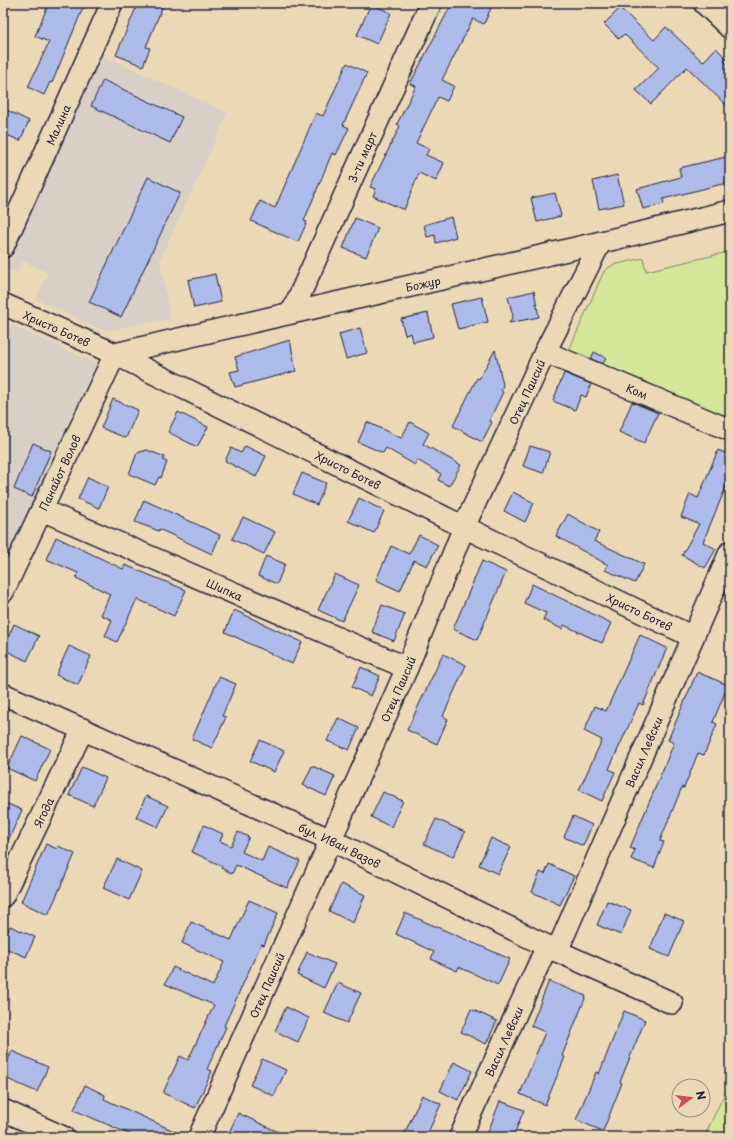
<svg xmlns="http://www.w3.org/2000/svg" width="733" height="1140" font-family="'Playpen Sans',sans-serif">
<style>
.built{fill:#d8d0c6}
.green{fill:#d5e69a;stroke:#7c846a}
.building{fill:#adbbeb;stroke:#22223b}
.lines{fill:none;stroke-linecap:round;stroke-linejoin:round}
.minor-casing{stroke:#22223b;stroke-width:24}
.minor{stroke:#ebd9b6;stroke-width:21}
.labels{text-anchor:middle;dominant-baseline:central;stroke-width:3;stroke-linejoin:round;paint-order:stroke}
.street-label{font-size:11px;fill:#22223b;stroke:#ebd9b6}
</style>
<rect width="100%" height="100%" fill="#ebd9b6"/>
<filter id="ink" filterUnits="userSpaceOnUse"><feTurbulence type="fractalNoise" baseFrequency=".025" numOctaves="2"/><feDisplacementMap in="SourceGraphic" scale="8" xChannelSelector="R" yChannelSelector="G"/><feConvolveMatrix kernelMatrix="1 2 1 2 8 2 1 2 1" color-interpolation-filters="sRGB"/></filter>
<g filter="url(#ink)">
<!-- built -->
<path class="built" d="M102,55l126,58 -68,147 10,59 -67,12 -67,-32 12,-26 -25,-12 -6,12 -13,-6z
M3,321l94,43 -94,208z"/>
<!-- green -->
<path class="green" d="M730,237v195l-168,-66 42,-95 9,-6 30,-7 3,13 82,-19 -2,-14z
M730,1082v55h-26z"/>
<!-- building -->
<path class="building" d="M49,3h36l-33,80 -2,-1 -6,13 -16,-8 21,-45 -14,-6z
M138,3h26l-18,44 4,1 -7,18 -27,-11z
M452,3h41l-9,21 -11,-5 -31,61 12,6 -7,15 -9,-4 -22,46 13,6 -3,6 18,8 -8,18 -17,-8 -15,37 -31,-14 3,-7 -6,-2 30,-61 -3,-2 19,-38 -6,-2z
M371,4l20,9 -14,31 -20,-9z
M620,8l34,32 12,-13 37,35 13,-14 11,11 -3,2 6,6v42l-43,-42 -36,37 -15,-14 23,-22 -35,-34 -5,5 -15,-15z
M347,63l20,10 -24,52 6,3 -13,27 -4,-2 -28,68 3,1 -9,20 -47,-21 9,-20 15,7 41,-95 7,3z
M103,80l79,37 -12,26 -79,-37z
M3,108l26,13 -9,20 -17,-8z
M730,156v26l-67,17 1,5 -21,5 -6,-20 44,-12 -2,-9z
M617,175l7,29 -25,5 -6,-28z
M148,177l32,16 -59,124 -32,-15z
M555,193l6,23 -24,6 -6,-24z
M451,217l5,20 -20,6 -1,-8 -8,2 -3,-12z
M355,218l23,10 -12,29 -23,-9z
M215,274l6,28 -27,6 -6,-28z
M534,291l5,26 -30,6 4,-7 -5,-19z
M482,297l6,25 -30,7 -7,-25z
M428,313l5,24 -20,5 -2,-9 -6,2 -4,-16z
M360,328l7,25 -21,6 -7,-25z
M290,340l6,31 -61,16 -5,-15 9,-2 -4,-13z
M495,350l8,35 -2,5 2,2 -14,29 3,1 -10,20 -29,-16 24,-48 2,1z
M594,352l12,6 -3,6 -12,-5z
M564,373l27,11 -5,13 -5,-2 -6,15 -22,-9z
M113,399l25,11 -12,28 -25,-10z
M632,402l26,11 -14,30 -25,-11z
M178,412l30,15 -11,20 -29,-15z
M367,422l34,16 9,-16 19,11 -6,11 38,21 -12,21 -11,-6 3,-6 -24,-14 -2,5 -29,-17 -3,5 -25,-11z
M33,443l18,8 -19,46 -18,-8z
M245,446l21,10 -10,21 -31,-16 6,-13 10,5z
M530,446l20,6 -7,21 -20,-7z
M147,450l18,7 -2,3 4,2 -6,16 -2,-1 -4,8 -26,-11 8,-21z
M718,450l12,5v22l-27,65 13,7 -11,19 -23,-13 17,-31 -18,-7 9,-23 8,4z
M302,473l24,10 -9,22 -24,-11z
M88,477l20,10 -9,21 -21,-9z
M513,492l21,11 -9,19 -21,-11z
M359,498l25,13 -10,22 -26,-12z
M144,500l76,35 -8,19 -53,-25v2l-24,-9z
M568,514l31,18 -5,9 50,23 -9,19 -30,-13 3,-5 -52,-29z
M243,517l32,15 -11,22 -32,-15z
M419,535l19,10 -11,21 -13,-6 -14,31 -24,-11 15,-34 18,8z
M56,537l67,32 2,-4 61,25 -12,26 -37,-17 -20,43 -12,-6 7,-16 -11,-5 9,-21 -34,-16 2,-5 -32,-14z
M266,556l19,8 -8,20 -19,-8z
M482,561l24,11 -29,68 -24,-11z
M335,574l24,11 -17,36 -24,-11z
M532,584l79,39 -9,20 -38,-18 -2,4 -19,-9 3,-7 -22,-10z
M382,605l23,9 -11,27 -22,-9z
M234,610l68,32 -10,22 -67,-32z
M14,624l25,12 -12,25 -24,-12z
M640,635l27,13 -24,57 -4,-2 -30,66 6,3 -13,29 -23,-11 23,-50 -18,-9 11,-25 11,5z
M69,646l22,10 -13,29 -22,-10z
M443,654l23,11 -23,51 5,3 -11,25 -30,-14z
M361,667l19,9 -9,20 -19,-9z
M697,672l31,13 -15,37 4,2 -13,31 -6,-2 -14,35 -2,-1 -22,54 4,1 -10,26 -23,-9 4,-9 -5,-2 44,-105 -6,-3z
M219,677l17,7 -14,32 4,1 -14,31 -20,-9z
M338,718l21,10 -10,22 -22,-9z
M22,736l28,13 -15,32 -28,-13z
M260,740l24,11 -10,21 -24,-11z
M312,766l23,10 -9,20 -23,-11z
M82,767l24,11 -13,28 -24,-11z
M383,792l20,9 -12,26 -20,-10z
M146,796l22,10 -10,21 -22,-10z
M3,802l19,8 -19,42z
M573,816l19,9 -9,21 -19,-9z
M436,819l29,13 -12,25 -29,-13z
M204,825l19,9 -3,7 11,5 7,-14 11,5 -7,15 20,9 6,-14 32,14 -13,27 -51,-23 -4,9 -11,-6 1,-2 -30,-14z
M491,838l20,9 -13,27 -19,-9z
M46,844l11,5 1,-3 17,8 -27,61 -27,-13z
M117,859l25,12 -13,29 -26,-12z
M549,864l25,12 -14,29 -28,-13 8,-20 5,2z
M341,884l24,11 -12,28 -24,-12z
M249,900l29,13 -14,32 -3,-1 -37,82 2,1 -19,42 5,2 -17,37 -32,-15 17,-37 8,4 26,-55 -49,-21 8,-17 40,19 11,-24 -42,-19 9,-21 40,18z
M607,901l24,9 -10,25 -24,-10z
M405,913l105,46 -12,26 -39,-18 -2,4 -26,-12 3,-7 -38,-18z
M664,913l20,8 -15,36 -19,-8z
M10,926l25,11 -9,20 -23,-10v-5z
M307,952l28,12 -11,24 -27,-13z
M549,981l37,15 -24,60 3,1 -20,48 -25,-11 25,-62 -14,-6z
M338,983l23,10 -14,30 -23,-10z
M286,1007l23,11 -11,24 -23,-11z
M471,1009l26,12 -11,23 -25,-12z
M624,1011l21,9 -25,62 2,1 -19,48 -27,-11 20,-48 3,2z
M12,1051l36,16 -11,25 -34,-15v-7z
M262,1059l24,11 -12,26 -24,-11z
M454,1062l18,9 -14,29 -18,-9z
M85,1085l20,10 -1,4 83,38h-51l-62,-27z
M422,1095l19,9 -15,33h-23z
M500,1101l24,9 -11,27h-27z
M238,1113l51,24h-62z"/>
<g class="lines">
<defs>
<g id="minor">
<path d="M704,3l26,25"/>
<path id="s1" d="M3,247l109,-244"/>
<path id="s2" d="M3,304l112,50 349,173 229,110"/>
<path id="s3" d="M292,312l139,-309"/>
<path id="s4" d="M545,352l185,78"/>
<path id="s5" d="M42,510l365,158"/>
<path id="s6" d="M3,592l112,-238c205,-49 411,-92 615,-143"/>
<path id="s7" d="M3,694l328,146 226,111 115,52"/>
<path id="s8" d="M3,896l80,-167"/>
<path id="s9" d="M557,951l173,-399"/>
<path d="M3,1110l60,27"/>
<path id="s10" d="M199,1137l208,-469 57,-141 81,-175 55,-109"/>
<path id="s11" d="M460,1137l87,-191"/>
</g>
</defs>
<!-- minor casing -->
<use href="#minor" class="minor-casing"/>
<!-- minor -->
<use href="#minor" class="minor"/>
</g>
</g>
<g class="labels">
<!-- street labels -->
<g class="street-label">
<text stroke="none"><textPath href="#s1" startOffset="134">Малина</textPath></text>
<text stroke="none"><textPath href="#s3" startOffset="170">3-ти март</textPath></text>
<text stroke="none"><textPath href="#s6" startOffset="579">Божур</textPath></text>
<text stroke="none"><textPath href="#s2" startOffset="59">Христо Ботев</textPath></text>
<text stroke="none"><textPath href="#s4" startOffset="100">Ком</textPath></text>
<text stroke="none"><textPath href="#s10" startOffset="814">Отец Паисий</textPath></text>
<text stroke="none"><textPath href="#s2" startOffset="383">Христо Ботев</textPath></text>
<text stroke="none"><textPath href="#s6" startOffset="132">Панайот Волов</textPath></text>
<text stroke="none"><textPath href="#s5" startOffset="199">Шипка</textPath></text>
<text stroke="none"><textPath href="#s2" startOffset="707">Христо Ботев</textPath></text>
<text stroke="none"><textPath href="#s10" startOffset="490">Отец Паисий</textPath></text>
<text stroke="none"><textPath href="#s9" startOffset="217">Васил Левски</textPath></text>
<text stroke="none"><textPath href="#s8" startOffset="93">Ягода</textPath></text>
<text stroke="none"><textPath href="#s7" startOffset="369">бул. Иван Вазов</textPath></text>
<text stroke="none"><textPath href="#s10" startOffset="166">Отец Паисий</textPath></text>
<text stroke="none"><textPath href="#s11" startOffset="105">Васил Левски</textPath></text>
</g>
</g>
<!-- margin -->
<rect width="733" height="1140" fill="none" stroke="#ebd9b6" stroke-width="16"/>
<rect x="8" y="8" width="717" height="1124" fill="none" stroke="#22223b" stroke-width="1.5" filter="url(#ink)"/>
<!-- north arrow -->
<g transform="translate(691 1098) rotate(75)"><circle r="19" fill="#ebd9b6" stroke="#9b9085"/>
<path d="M0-3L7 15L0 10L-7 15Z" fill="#d1495b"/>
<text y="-6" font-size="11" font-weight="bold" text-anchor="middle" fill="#22223b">N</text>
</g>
</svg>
